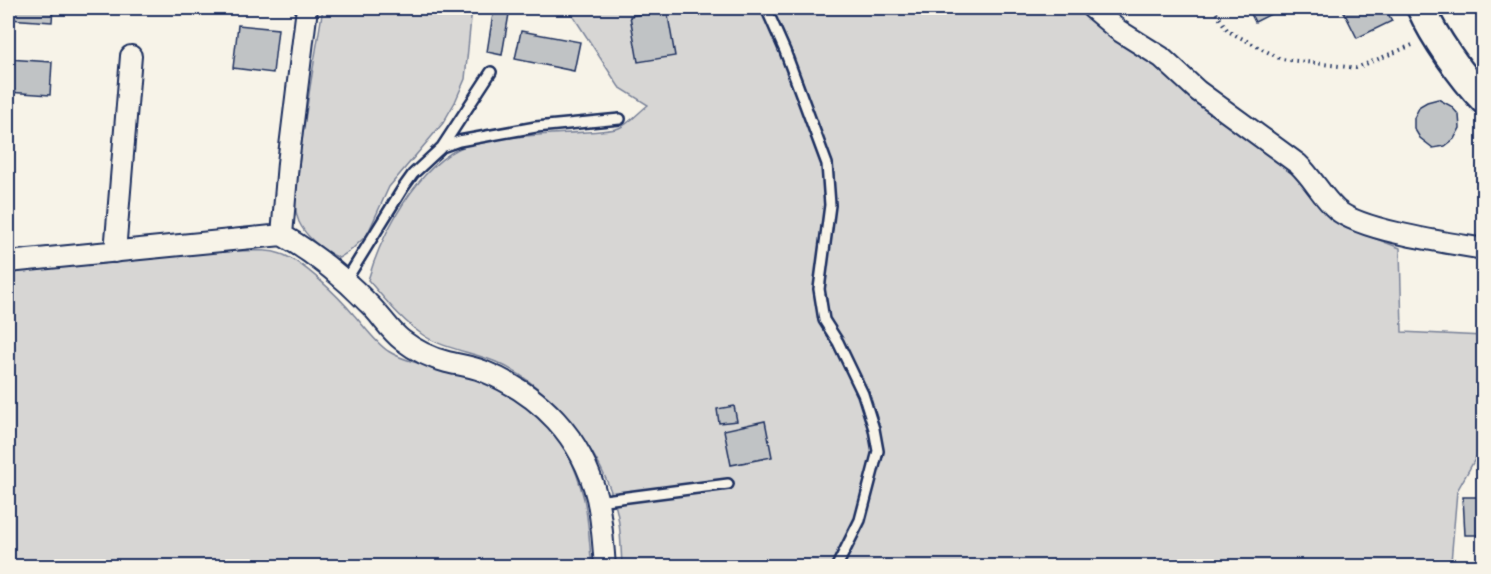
<svg xmlns="http://www.w3.org/2000/svg" width="1491" height="574" font-family="Mali,sans-serif">
<style>
.green{fill:#d7d6d4;stroke:#798299;stroke-width:1.5}
.building{fill:#c0c3c5;stroke:#1b2f5e;stroke-width:1.5}
.lines{fill:none;stroke-linecap:round;stroke-linejoin:round}
.lane-casing{stroke:#1b2f5e;stroke-width:14}
.street-casing{stroke:#1b2f5e;stroke-width:24}
.secondary-casing{stroke:#1b2f5e;stroke-width:32}
.path{stroke:#1b2f5e;stroke-width:4;stroke-dasharray:1.5 4.5;stroke-linecap:butt}
.lane{stroke:#f7f3e8;stroke-width:9}
.street{stroke:#f7f3e8;stroke-width:20}
.secondary{stroke:#f7f3e8;stroke-width:27}
</style>
<rect width="100%" height="100%" fill="#f7f3e8"/>
<filter id="ink" filterUnits="userSpaceOnUse"><feTurbulence type="fractalNoise" baseFrequency=".0167" numOctaves="2"/><feDisplacementMap in="SourceGraphic" scale="12" xChannelSelector="R" yChannelSelector="G"/><feConvolveMatrix kernelMatrix="1 2 1 2 8 2 1 2 1" color-interpolation-filters="sRGB"/></filter>
<g filter="url(#ink)">
<!-- green -->
<path class="green" d="M323,8h149l-7,71 -10,23 -12,21 -54,64 -22,48 -17,16 -11,7c-16,-8 -32,-19 -40,-36 -8,-20 -1,-44 1,-64 6,-51 15,-101 23,-150z
M562,8h521l68,48 150,119 15,25 32,28 52,20 2,84 81,4v109l-26,46 -6,71 32,2v2h-861c-1,-17 -1,-37 -5,-54 -13,-58 -67,-127 -121,-150 -21,-9 -55,-14 -73,-27 -21,-14 -38,-36 -55,-55 13,-45 50,-116 97,-134 22,-8 61,-10 86,-12 13,-1 59,-2 68,-6 10,-4 20,-16 29,-23l-29,-18 -51,-79z
M236,251c15,0 31,-2 45,3 22,7 58,43 73,61 10,11 21,27 34,36 20,13 59,18 82,25 65,20 98,58 114,123 5,21 5,45 8,67h-584v-293l101,-13z"/>
<!-- building -->
<path class="building" d="M8,8h45l-1,14 -44,-3z
M494,8h16l-8,47 -15,-3z
M1248,8h35l-28,14z
M1342,8h43l7,13 -35,17z
M667,10l8,46 -37,6 -8,-46z
M238,25l40,4 -5,44 -40,-5z
M521,31l59,11 -6,29 -59,-12z
M8,59l44,3 -2,33 -42,-3z
M1438,99l13,7 8,9 1,13 -6,11 -9,7 -12,2 -13,-10 -6,-10v-10l6,-12 7,-4z
M734,406l3,15 -18,2 -2,-14z
M765,421l7,36 -41,8 -7,-35z
M1463,497h21v38h-19z"/>
<g class="lines">
<defs>
<path id="lane" d="M766,8l19,43 42,113 3,41 -11,84 5,31 14,22 25,52 11,35 4,22 -18,69 -23,46
M442,147l49,-75
M345,282l58,-94 10,-14 29,-27 17,-6 77,-14 84,-8
M597,501l131,-17"/>
<path id="street" d="M1092,8l26,22 43,27 37,34 100,73c15,14 24,33 39,46 25,21 112,33 147,39
M282,235l6,-72 19,-155
M115,252l16,-196
M8,262l274,-27c31,18 61,42 86,68 12,11 21,27 34,37 13,10 29,18 45,22 12,3 24,4 36,9 57,23 99,66 114,127 5,22 6,46 8,68"/>
<path id="secondary" d="M1421,8c13,29 41,69 63,92"/>
</defs>
<!-- lane casing -->
<use href="#lane" class="lane-casing"/>
<!-- street casing -->
<use href="#street" class="street-casing"/>
<!-- secondary casing -->
<use href="#secondary" class="secondary-casing"/>
<!-- path -->
<path class="path" d="M1213,8l15,23 53,28 75,9 59,-24"/>
<!-- lane -->
<use href="#lane" class="lane"/>
<!-- street -->
<use href="#street" class="street"/>
<!-- secondary -->
<use href="#secondary" class="secondary"/>
</g>
</g>
<!-- margin -->
<rect width="1491" height="574" fill="none" stroke="#f7f3e8" stroke-width="30"/>
<rect x="15" y="15" width="1461" height="544" fill="none" stroke="#1b2f5e" stroke-width="2" filter="url(#ink)"/>
</svg>
